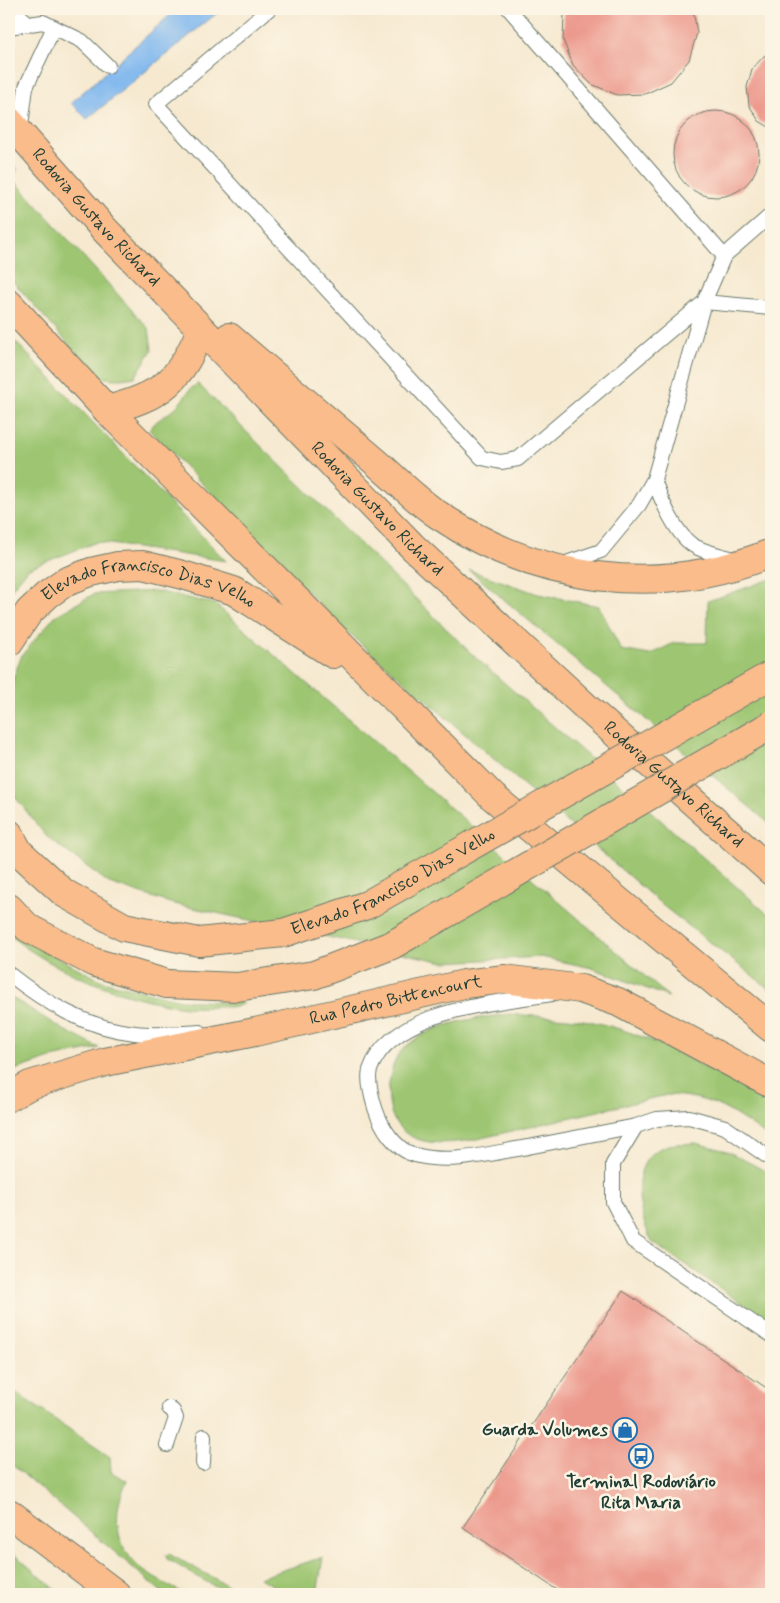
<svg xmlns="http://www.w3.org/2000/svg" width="780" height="1603" font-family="Mynerve,sans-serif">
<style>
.green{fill:#9ec672;stroke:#5e8253}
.water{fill:#7fb7ef;stroke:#4f7a92}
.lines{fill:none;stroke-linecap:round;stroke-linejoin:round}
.stream{stroke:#7fb7ef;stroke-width:9}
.building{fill:#ec998c}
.service-casing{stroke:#6a796b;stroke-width:16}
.primary-casing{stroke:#6a796b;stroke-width:30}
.trunk-casing{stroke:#6a796b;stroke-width:30}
.service{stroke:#fff;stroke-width:14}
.primary{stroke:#fabc8b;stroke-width:28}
.trunk{stroke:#fabc8b;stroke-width:28}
.trunk-bridge-casing{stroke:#6a796b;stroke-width:30;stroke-linecap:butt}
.trunk-bridge{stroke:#fabc8b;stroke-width:28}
.labels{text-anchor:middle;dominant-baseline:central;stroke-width:5;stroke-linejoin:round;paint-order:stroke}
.street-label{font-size:18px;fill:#1f3d34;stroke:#fcf5e5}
.poi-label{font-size:18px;font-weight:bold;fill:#1f3d34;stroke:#fcf5e5;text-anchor:end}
</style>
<rect width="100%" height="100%" fill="#fcf5e5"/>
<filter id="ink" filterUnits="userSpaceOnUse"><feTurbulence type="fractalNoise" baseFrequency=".02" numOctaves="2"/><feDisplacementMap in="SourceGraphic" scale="10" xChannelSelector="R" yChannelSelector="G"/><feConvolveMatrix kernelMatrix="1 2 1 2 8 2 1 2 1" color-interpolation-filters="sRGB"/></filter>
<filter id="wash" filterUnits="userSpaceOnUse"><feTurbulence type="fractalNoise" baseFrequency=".0096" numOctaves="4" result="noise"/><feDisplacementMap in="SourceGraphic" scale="20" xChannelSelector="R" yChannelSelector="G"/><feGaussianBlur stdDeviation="1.12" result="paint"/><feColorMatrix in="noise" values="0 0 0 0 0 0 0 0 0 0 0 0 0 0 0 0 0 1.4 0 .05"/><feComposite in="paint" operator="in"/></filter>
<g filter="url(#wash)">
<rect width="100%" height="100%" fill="#f6e9d0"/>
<!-- green -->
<path class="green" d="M15,181l134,148 3,21 -17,27c-15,3 -26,3 -39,-2l-87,-98v-90z
M9,335l217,226 -129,-19 -68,26 -20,24z
M198,384l278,274 295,259v73l-104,-81 -321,-278 -187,-191 -10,-10c6,-10 19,-15 27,-23 9,-8 11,-18 22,-23z
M469,570l69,24 61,12 22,44 29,5 24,-12h33l1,-42 63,-22v246z
M156,591l59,13 454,393 -77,-29 -51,-11 -97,5 -274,-59 -61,-20 -63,-47 -34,-43 -3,-17v-87l13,-34 33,-39 39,-22z
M9,927l12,11 81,43 79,19 63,3 -9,4c-18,-1 -39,2 -57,-1 -59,-10 -122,-33 -169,-71z
M9,996l55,34 35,18 -48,10 -42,14z
M510,1014c29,3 60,2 88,9 63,15 118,50 173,82v34c-37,-26 -57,-43 -104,-44l-194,45c-23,3 -51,7 -70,-9 -20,-17 -17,-55 -5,-76 4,-7 19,-17 26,-21 27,-14 57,-16 86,-20z
M696,1143l31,8 44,23v149l-119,-81c-14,-29 -27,-85 17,-97 8,-2 19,-1 27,-2z
M9,1388l101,69 1,15 16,9c-16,32 -13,68 17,90 12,9 28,16 41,23h-21l-155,-132z
M9,1550l52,44h-52z
M169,1554l74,40c-22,0 -56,-24 -76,-35l-1,-4z
M323,1557l-6,37h-28l-30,-16z"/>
<!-- water -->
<path class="water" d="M177,9h45l-135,110 -16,-16z"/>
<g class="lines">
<!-- stream -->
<path class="stream" d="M9,173l4,-3"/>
</g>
<g id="blocks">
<!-- building -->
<path class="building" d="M566,9h127l4,24 -8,27 -18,22 -26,12 -28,1 -26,-11 -18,-19 -10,-25 1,-26z
M771,52v76l-12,-7 -10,-16 -2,-18 5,-18 12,-13z
M673 154a43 43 0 1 1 86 0a43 43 0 1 1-86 0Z
M623,1291l148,100v203h-208l-100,-67z"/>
</g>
</g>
<g filter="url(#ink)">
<use href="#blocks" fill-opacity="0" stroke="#6a796b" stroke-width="1"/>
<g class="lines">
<defs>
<path id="service" d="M12,9l16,14
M269,9l-113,95 326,354 19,4 17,-3 186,-157 67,6
M509,9l215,247
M9,27l34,-5 39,19 26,25
M20,133l6,-46 28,-60
M654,479c6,19 23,59 42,68 12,6 28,9 41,13
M563,564l38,-13 38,-46 15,-26 50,-177 20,-46 47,-41
M9,974c37,29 77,54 126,59 21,3 44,0 65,-1
M551,994c-54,9 -160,15 -181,76 -3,10 2,28 5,38 6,18 20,42 40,47 37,10 76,-2 113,-8 36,-7 72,-14 108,-21
M771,1159l-46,-32 -36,-10 -32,2 -21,7 -23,38v38l20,39 138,94
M167,1445l9,-27 -3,-7 -4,-3
M203,1463l1,-27"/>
<g id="primary">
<path id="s1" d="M9,1097l21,-12 75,-23 150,-30 209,-48 41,-5 76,10 37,13 153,82"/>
<path d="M9,1513l107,81"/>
</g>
<g id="trunk">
<path id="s2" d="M9,121l96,109 308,317 173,160 185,164"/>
<path d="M9,304l98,106 386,387 278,231"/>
<path d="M229,337c47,40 94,80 141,120 23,19 45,43 70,59 99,67 220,82 331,37"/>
<path d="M107,410c55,-14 72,-28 94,-80"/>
<path id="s3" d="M9,642l20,-30 18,-17 20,-14 24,-9 27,-6 25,-1 40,10 51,16 99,63"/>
<path d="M9,834l10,18 45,41 60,34 75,15"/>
<path d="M9,908l19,20 65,34 74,22"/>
</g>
</defs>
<!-- service casing -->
<use href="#service" class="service-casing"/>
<!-- primary casing -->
<use href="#primary" class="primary-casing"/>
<!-- trunk casing -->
<use href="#trunk" class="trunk-casing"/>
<!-- service -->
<use href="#service" class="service"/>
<!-- primary -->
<use href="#primary" class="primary"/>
<!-- trunk -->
<use href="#trunk" class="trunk"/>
<defs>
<g id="trunk-bridge">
<path id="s4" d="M199,942l84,-9 84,-28 404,-230"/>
<path d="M167,984l70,3 77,-12 78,-30 379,-220"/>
</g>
</defs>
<!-- trunk-bridge casing -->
<use href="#trunk-bridge" class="trunk-bridge-casing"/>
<!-- trunk-bridge -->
<use href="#trunk-bridge" class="trunk-bridge"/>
</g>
</g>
<!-- icons -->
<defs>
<symbol id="shop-ring" viewBox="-11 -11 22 22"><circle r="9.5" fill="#fcf5e5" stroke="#1f6fb2" stroke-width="1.5"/><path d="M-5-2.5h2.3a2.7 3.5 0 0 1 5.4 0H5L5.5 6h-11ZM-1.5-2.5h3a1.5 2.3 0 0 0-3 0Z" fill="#1f6fb2"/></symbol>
<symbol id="bus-ring" viewBox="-11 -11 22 22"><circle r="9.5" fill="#fcf5e5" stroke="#1f6fb2" stroke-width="1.5"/><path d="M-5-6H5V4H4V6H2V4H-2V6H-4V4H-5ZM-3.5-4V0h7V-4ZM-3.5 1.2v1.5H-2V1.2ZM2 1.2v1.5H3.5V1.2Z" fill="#1f6fb2"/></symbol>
</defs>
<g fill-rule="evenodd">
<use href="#shop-ring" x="611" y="1416" width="28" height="28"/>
<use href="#bus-ring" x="627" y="1442" width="28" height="28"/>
</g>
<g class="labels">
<!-- street labels -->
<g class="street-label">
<text stroke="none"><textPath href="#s2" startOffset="130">Rodovia Gustavo Richard</textPath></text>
<text stroke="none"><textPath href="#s2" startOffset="535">Rodovia Gustavo Richard</textPath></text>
<text stroke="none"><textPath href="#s3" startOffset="169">Elevado Francisco Dias Velho</textPath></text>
<text stroke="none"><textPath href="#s2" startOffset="940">Rodovia Gustavo Richard</textPath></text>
<text stroke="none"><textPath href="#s4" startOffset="206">Elevado Francisco Dias Velho</textPath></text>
<text stroke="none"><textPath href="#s1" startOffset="400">Rua Pedro Bittencourt</textPath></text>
</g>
<!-- poi labels -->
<g class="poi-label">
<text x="608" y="1430">Guarda Volumes</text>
<text x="641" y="1482" text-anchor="middle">Terminal Rodoviário<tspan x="641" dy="21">Rita Maria</tspan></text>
</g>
</g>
<!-- margin -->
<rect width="780" height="1603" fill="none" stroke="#fcf5e5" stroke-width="30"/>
</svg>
